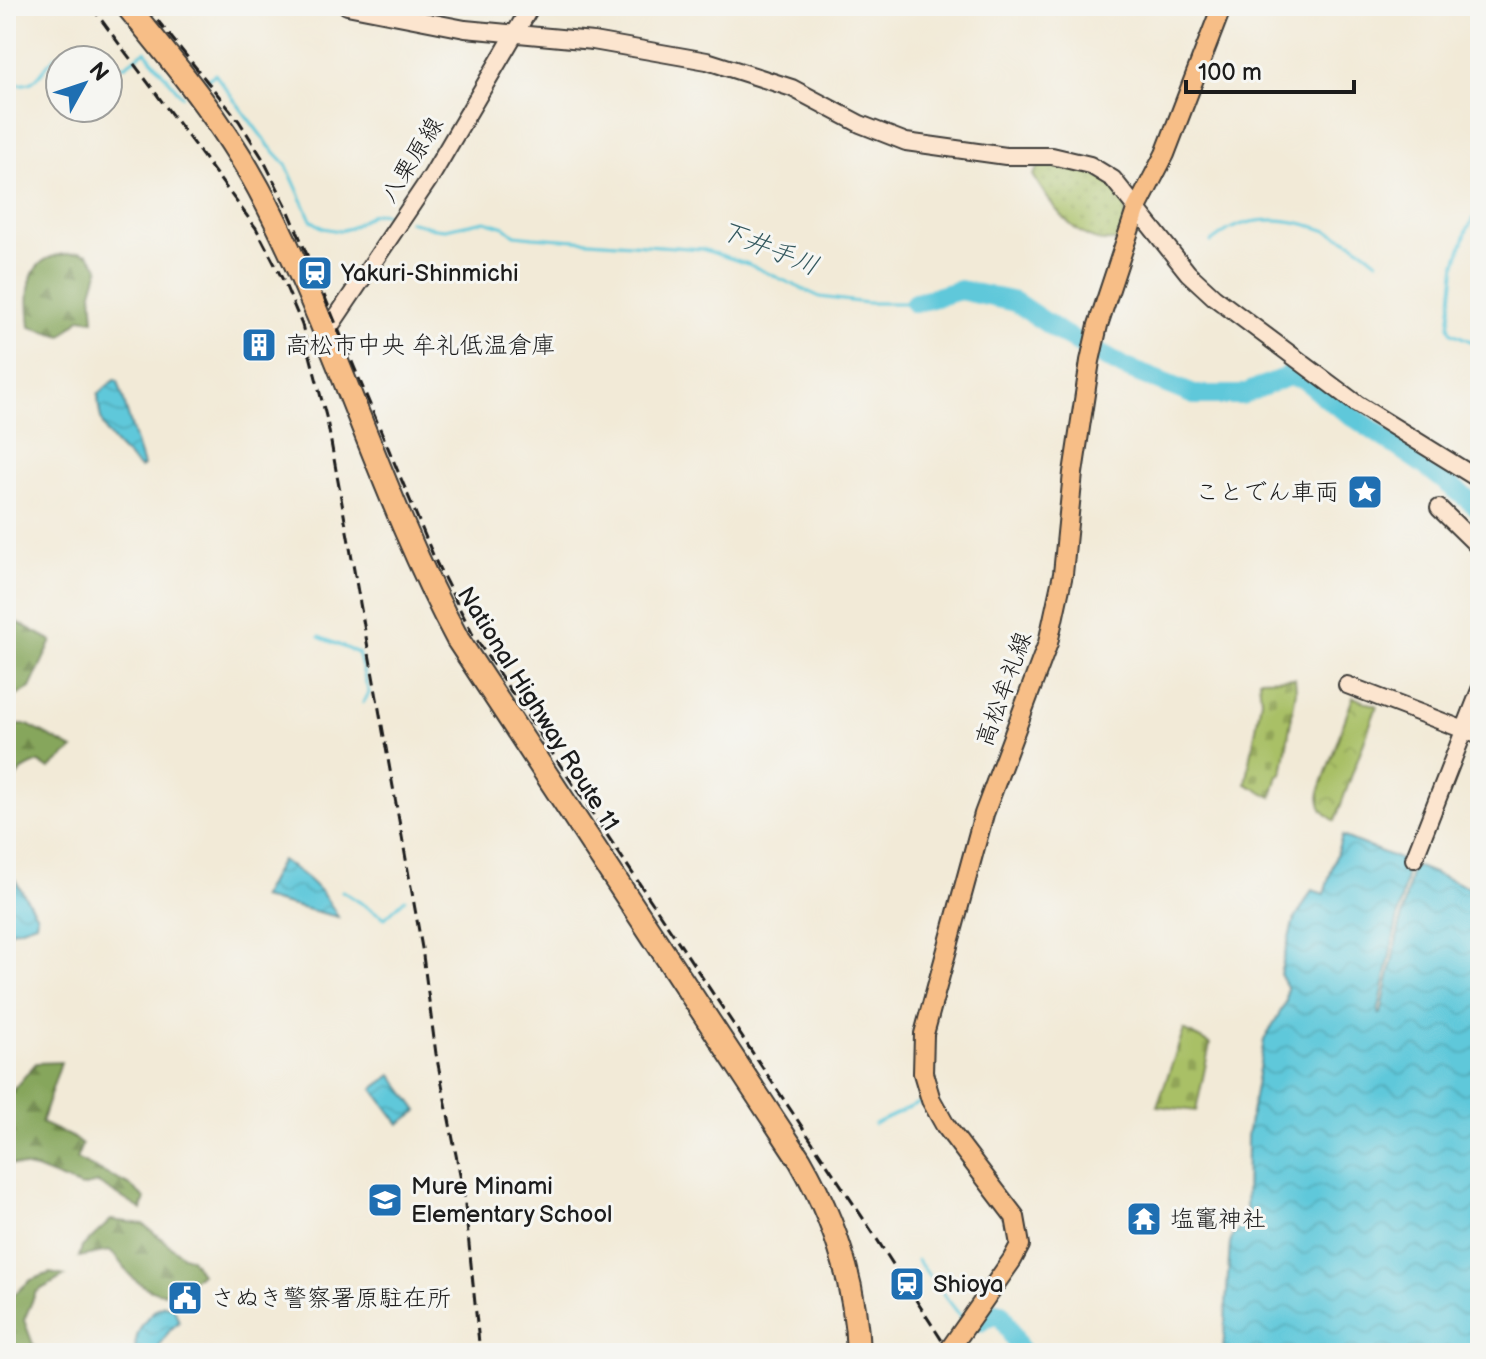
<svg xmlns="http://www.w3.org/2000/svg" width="1486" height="1359" font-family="'Balsamiq Sans','Klee One',sans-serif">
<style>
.grass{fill:url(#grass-dots);stroke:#626e41;stroke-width:2}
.forest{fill:url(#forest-firs);stroke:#51613c;stroke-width:2}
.cemetery{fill:url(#cemetery-stones);stroke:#626e41;stroke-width:2}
.park{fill:url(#park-crowns);stroke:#626e41;stroke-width:2}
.water{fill:url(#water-waves);stroke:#3e727b;stroke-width:2}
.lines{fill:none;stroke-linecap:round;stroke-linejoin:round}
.stream{stroke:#5fc8da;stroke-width:3}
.river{stroke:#5fc8da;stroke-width:20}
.secondary-casing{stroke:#3c3b38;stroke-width:20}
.primary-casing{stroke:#3c3b38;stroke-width:22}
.highway-casing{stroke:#3c3b38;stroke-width:26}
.secondary{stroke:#fce5cf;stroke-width:16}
.primary{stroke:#f7be87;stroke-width:18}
.highway{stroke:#f7be87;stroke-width:22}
.rail{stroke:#1c1c1c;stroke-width:3;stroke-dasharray:12 6;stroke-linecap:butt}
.labels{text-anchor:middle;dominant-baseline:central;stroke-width:6;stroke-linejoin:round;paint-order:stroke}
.street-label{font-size:24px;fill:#1c1c1c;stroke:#f6f6f2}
.poi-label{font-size:24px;fill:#1c1c1c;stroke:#f6f6f2;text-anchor:start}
.water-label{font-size:26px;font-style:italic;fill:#33585e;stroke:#f6f6f2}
</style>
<defs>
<pattern id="grass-dots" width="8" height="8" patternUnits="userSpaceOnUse" patternTransform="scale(2)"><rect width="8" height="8" fill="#a9c066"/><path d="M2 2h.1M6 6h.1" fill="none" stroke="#91a458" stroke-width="1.8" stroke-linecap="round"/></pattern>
<pattern id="forest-firs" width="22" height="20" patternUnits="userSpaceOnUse" patternTransform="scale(2)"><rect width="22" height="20" fill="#86a65b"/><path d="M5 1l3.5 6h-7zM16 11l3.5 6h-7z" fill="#6d864a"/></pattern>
<pattern id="cemetery-stones" width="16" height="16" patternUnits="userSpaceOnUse" patternTransform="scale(2)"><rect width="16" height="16" fill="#a9c066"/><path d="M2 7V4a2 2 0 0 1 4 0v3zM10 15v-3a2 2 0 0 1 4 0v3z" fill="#91a458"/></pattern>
<pattern id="park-crowns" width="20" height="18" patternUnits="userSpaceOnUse" patternTransform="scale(2)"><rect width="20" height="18" fill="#a9c066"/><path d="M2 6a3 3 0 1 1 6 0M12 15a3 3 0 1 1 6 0" fill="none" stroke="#91a458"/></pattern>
<pattern id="water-waves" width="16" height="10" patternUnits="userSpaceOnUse" patternTransform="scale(2)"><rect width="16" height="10" fill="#5fc8da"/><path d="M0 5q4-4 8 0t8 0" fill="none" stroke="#52abba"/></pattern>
</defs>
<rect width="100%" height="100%" fill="#f6f6f2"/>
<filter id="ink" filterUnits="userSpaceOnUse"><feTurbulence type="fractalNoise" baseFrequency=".0125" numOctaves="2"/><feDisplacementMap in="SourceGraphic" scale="16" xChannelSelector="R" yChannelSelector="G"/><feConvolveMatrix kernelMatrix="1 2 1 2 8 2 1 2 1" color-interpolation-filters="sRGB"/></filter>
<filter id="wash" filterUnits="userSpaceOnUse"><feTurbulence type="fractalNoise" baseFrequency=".006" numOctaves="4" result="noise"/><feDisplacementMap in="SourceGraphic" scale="32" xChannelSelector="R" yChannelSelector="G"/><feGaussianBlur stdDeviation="1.8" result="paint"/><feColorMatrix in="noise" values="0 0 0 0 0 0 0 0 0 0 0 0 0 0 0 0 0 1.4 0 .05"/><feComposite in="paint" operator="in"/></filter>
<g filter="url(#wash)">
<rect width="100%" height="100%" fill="#f2ead7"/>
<!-- grass -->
<path class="grass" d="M1045,158l20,2 46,22 16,25 -5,32c-40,13 -71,-33 -89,-64z"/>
<!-- forest -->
<path class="forest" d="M80,252l8,2 11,14 -7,24 2,28 -13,-2 -19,18 -32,-9c-2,-22 -7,-58 19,-69 8,-4 21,-4 31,-6z
M6,616l46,25 -22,47 -24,14z
M6,725h22l45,24 -24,20 -10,-7c-25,10 -21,13 -33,34z
M61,1062l-20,61 31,14 10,8 -6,14 55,27 14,12 -3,12 -44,-27 -17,4 -45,-18 -30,-6v-65l30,-35z
M111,1220l32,4 40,32 8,2 10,16c-26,18 -39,29 -67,5 -10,-8 -14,-21 -25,-28l-30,6 3,-10z
M50,1273l15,3 -29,16 -12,28 9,24 7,9h-20l-11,-20 2,-36 20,-17z"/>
<!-- cemetery -->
<path class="cemetery" d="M1295,678l1,13 -14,83 -4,1 -6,22 -26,-13 15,-84 -2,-21z
M1184,1030l26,14 -14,67 -39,-5z"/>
<!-- park -->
<path class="park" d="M1353,697l24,9 -42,115c-13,-9 -16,-13 -16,-29z"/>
<!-- water -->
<path class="water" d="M114,380l4,1 25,85 -3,2c-27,-26 -41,-33 -42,-74z
M1342,836l62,25 4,6 -30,147h3l31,-146 4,-2 64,26v461h-257l7,-110 3,-8 13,-13 1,-86 17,-96 22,-38 1,-15 -7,-13 13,-51 19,-33 12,4z
M281,860c25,15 43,31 57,57l-77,-19z
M6,865l31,51 -1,7 -30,10z
M392,1075l26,36 -19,13 -26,-35z
M164,1305l10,3 5,14 -9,8 -15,23h-20c-1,-20 11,-40 29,-48z"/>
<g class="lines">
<!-- stream -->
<path class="stream" d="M108,62l16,4 21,-15 37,45
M6,82c41,11 29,-20 61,-31l34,9
M204,82l11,-8 54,72 17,18 25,56 12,8 16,3 11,-3 22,-14 10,-1 16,5
M1480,208l-13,22 -11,33 -7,63 3,7 28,12
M409,221l25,7 11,1 40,-8 20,6 10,8 18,2 169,12 46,15 72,33 46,6h49
M1211,242c7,-5 13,-10 21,-14 46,-20 109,1 145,33
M319,637l39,16 11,40 -6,10
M342,891l43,27 20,-19
M874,1124l51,-24
M917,1260l45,58"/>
<!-- river -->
<path class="river" d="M915,303l45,-13 55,12 48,32 61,33 70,28h47l48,-19 15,3 29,24 93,63 54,43
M980,1322l16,-10 5,2 21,39"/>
</g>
</g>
<g filter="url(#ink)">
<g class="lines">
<defs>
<path id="secondary" d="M347,6l118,23 128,12 114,20 85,27 68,36 46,18 100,14h46l38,9 23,14 75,94 26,24 143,107 123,76
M325,334l107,-159 99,-169
M1439,508l41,40
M1347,685l133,51
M1414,859l66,-169"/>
<path id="primary" d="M947,1353l65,-93 8,-15 -5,-28 -70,-92 -14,-25 -8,-27 1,-39 60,-220 64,-171 15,-69 10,-101 17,-112 8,-36 38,-115 29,-56 57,-148"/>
<path id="highway" d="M127,6c48,58 96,116 132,183 77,145 121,306 199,451l342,520c34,59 56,124 58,193"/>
</defs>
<!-- secondary casing -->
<use href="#secondary" class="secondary-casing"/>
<!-- primary casing -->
<use href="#primary" class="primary-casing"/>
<!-- highway casing -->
<use href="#highway" class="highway-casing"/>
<!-- secondary -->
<use href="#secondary" class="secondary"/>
<!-- primary -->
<use href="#primary" class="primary"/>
<!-- highway -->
<use href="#highway" class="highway"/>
<!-- rail -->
<path class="rail" d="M91,6l165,222 28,54 18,43 25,95 95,528 14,106 28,141 16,158
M146,6l93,115 24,38 24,48 149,355 36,71 399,597 79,123"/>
</g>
</g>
<!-- icons -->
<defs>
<symbol id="station-square" viewBox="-11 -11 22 22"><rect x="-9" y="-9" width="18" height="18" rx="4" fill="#1f6fb2" stroke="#f6f6f2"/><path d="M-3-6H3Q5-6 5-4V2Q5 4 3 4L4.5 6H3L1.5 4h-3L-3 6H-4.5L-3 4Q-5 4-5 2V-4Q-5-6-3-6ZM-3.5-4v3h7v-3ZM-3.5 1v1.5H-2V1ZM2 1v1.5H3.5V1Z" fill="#fff"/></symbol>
<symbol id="building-square" viewBox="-11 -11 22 22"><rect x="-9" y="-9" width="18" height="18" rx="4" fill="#1f6fb2" stroke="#f6f6f2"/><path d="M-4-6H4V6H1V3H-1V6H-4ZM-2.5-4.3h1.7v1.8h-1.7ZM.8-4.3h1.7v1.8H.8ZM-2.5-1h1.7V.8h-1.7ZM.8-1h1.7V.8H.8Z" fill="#fff"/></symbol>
<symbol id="sight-square" viewBox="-11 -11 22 22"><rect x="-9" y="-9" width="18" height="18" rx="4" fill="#1f6fb2" stroke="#f6f6f2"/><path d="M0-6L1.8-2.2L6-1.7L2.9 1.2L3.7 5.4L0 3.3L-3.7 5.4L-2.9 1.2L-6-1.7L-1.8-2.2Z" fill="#fff"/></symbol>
<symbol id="school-square" viewBox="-11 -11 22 22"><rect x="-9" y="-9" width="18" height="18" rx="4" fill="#1f6fb2" stroke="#f6f6f2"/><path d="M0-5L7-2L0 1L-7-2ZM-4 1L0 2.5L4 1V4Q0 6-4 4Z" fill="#fff"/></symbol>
<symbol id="temple-square" viewBox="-11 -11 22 22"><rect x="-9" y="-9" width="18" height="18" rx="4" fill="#1f6fb2" stroke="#f6f6f2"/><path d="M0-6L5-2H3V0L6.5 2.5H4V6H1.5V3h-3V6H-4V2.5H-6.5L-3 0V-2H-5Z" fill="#fff"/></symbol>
<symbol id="civic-square" viewBox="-11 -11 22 22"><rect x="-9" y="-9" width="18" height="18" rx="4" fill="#1f6fb2" stroke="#f6f6f2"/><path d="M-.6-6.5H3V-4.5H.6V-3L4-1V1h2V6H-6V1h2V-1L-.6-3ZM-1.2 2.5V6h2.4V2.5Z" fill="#fff"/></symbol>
</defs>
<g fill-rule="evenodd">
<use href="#station-square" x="295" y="253" width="40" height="40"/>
<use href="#building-square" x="239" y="325" width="40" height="40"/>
<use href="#sight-square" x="1345" y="472" width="40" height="40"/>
<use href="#school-square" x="365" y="1180" width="40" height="40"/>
<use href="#temple-square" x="1124" y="1199" width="40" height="40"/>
<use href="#station-square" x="887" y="1264" width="40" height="40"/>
<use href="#civic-square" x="165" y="1278" width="40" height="40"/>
</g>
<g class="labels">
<!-- street labels -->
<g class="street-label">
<text transform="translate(412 160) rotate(-58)">八栗原線</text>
<text transform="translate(1004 689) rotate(-70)">高松牟礼線</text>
<text transform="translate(538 709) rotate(58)">National Highway Route 11</text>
</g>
<!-- poi labels -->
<g class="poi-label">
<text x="341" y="273">Yakuri-Shinmichi</text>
<text x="285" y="345">高松市中央 牟礼低温倉庫</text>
<text x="1339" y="492" text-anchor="end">ことでん車両</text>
<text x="411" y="1186">Mure Minami<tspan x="411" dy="28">Elementary School</tspan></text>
<text x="1170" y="1219">塩竃神社</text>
<text x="933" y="1284">Shioya</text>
<text x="211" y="1298">さぬき警察署原駐在所</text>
</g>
<!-- water labels -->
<g class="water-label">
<text transform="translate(769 249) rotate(22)">下井手川</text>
</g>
</g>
<!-- margin -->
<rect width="1486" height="1359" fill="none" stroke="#f6f6f2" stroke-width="32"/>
<!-- north arrow -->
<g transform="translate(84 84) rotate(50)"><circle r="38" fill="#f6f6f2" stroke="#9f9f9c" stroke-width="2"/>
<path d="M0-6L14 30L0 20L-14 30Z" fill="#1f6fb2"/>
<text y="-12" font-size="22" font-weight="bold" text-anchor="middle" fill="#1c1c1c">N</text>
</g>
<!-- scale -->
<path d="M1186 80v12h168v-12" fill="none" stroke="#1c1c1c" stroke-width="4"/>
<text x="1198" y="80" font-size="24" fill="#1c1c1c" stroke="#f6f6f2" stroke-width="6" paint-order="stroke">100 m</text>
</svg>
